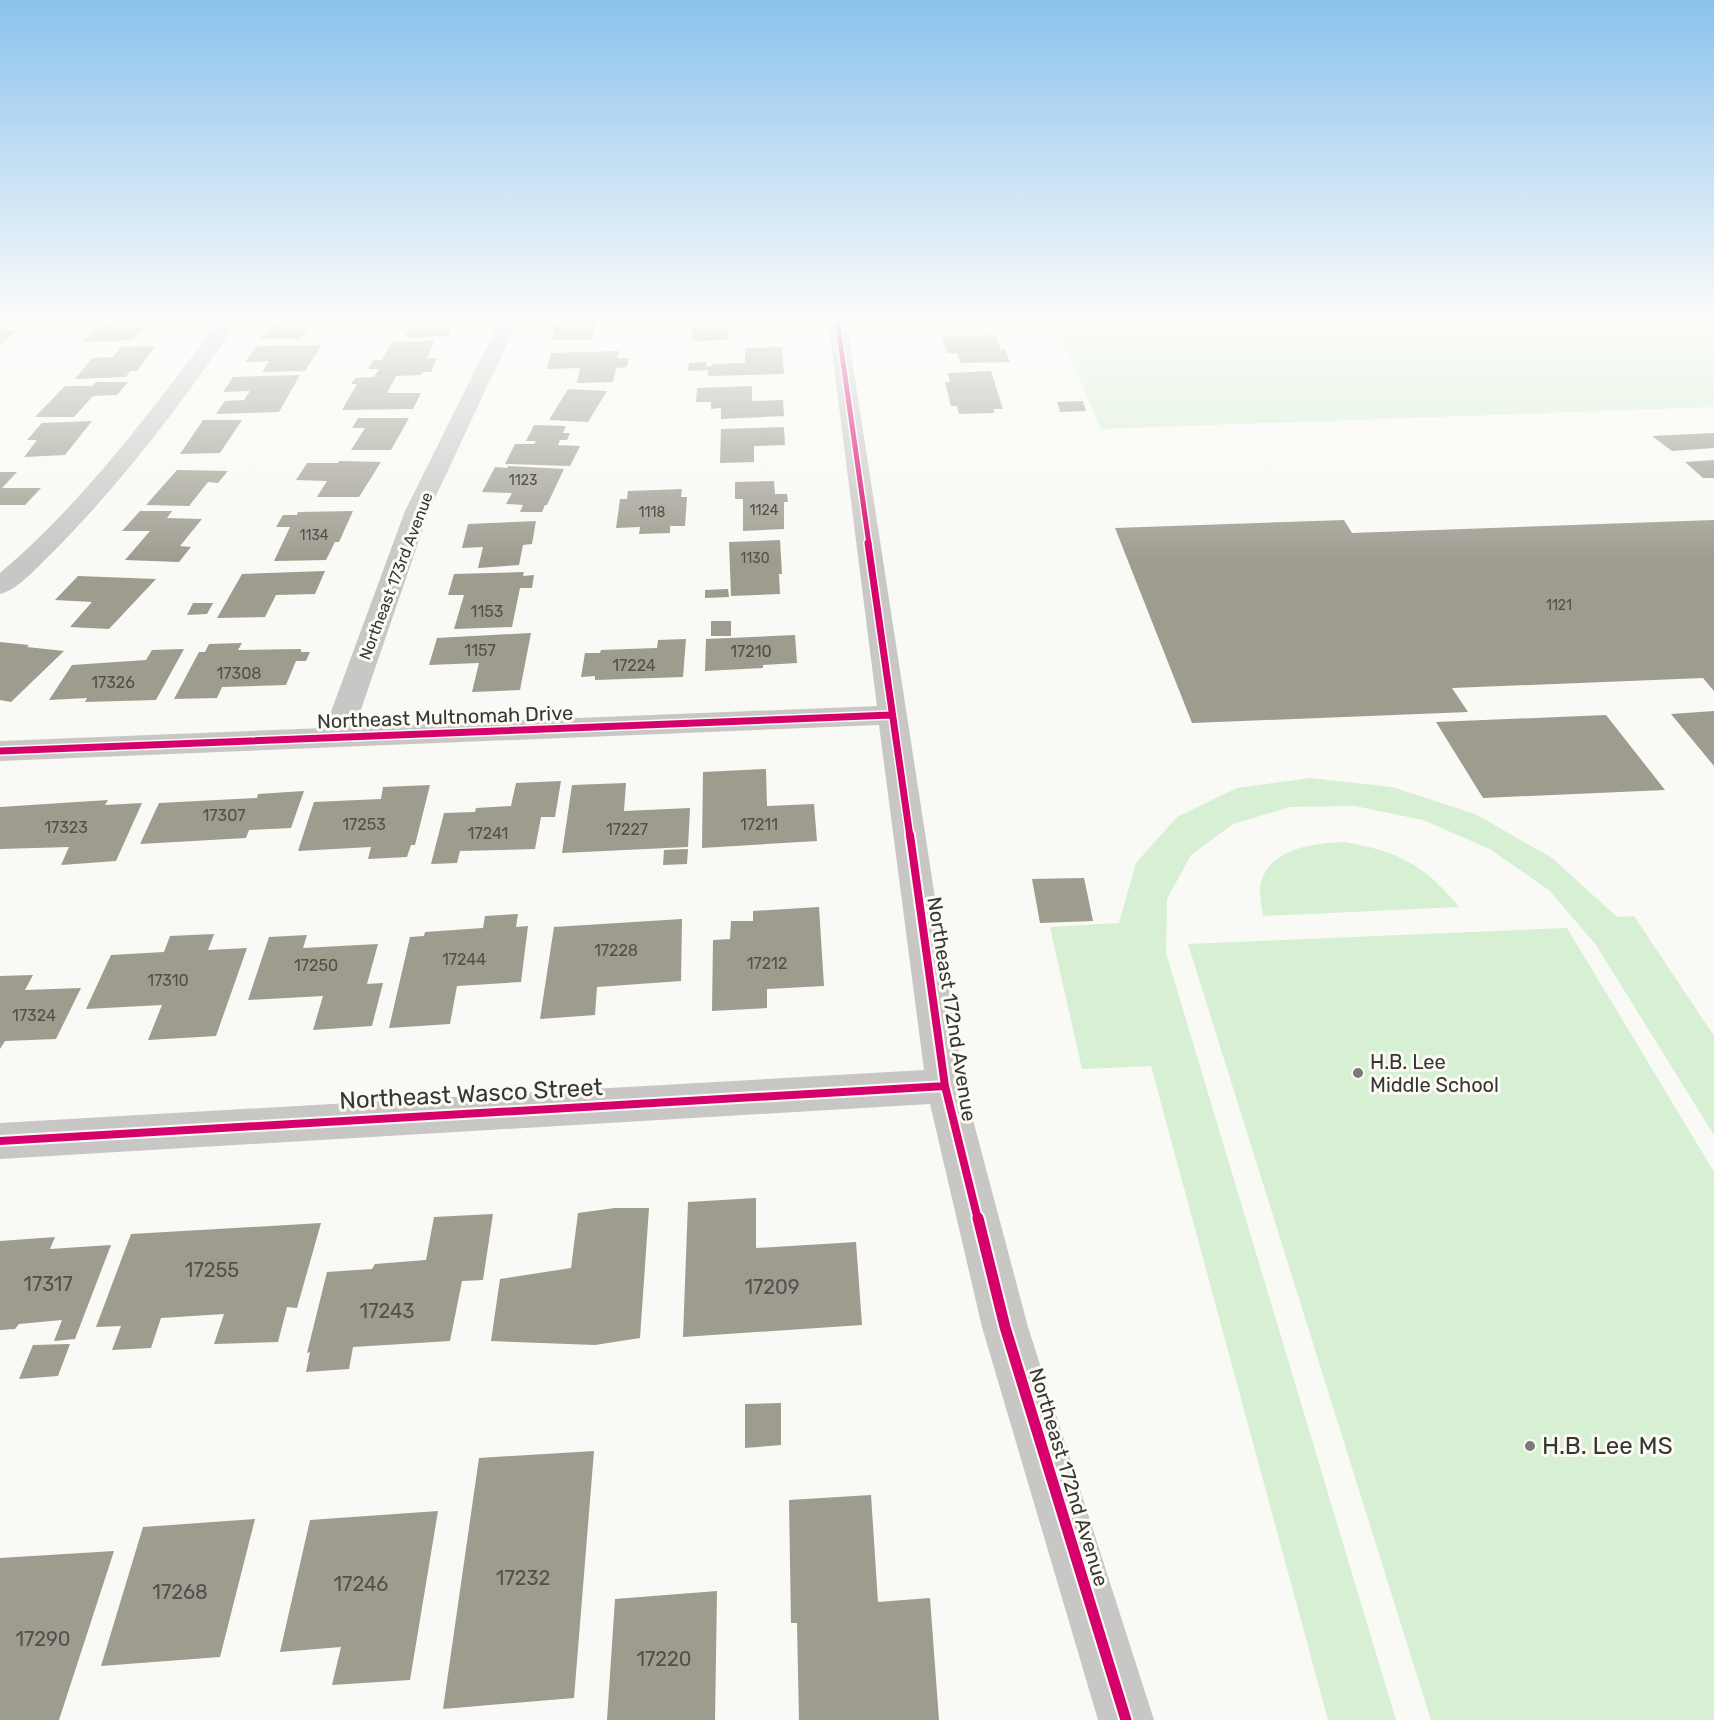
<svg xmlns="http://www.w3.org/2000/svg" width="1714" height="1720" font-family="Rubik,sans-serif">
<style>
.green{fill:#d7efd2}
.building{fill:#9e9c8f}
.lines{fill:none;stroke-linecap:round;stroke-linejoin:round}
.minor{fill:#c8c7c6;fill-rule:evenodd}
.cycleway-far3-casing{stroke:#fbfaf3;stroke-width:8}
.cycleway-far2-casing{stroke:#fbfaf3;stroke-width:10}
.cycleway-far1-casing{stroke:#fbfaf3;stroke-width:12}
.cycleway-casing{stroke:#fbfaf3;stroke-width:15}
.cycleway-far3{stroke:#d6006c;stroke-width:5}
.cycleway-far2{stroke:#d6006c;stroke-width:7}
.cycleway-far1{stroke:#d6006c;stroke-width:8}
.cycleway{stroke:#d6006c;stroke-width:11}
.poi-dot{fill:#7b7a78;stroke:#fbfaf3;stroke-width:2}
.labels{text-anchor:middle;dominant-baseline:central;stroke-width:6;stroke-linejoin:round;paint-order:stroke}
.far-number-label{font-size:14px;fill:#51504b}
.far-street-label{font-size:16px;fill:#373634;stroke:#fbfaf3}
.number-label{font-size:16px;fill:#51504b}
.street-label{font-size:20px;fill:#373634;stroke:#fbfaf3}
.poi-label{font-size:20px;fill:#373634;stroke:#fbfaf3;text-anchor:start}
.near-number-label{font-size:20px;fill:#51504b}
.near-street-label{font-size:24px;fill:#373634;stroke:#fbfaf3}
.near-poi-label{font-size:24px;fill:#373634;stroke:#fbfaf3;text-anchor:start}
</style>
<rect width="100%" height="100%" fill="#f9f9f5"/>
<!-- green -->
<path class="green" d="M1054,320h649l11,9v78l-613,22z
M1311,778l81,9 83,27 77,44 65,59 17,-1 80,120v99l-118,-190 -46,-54 -60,-42 -67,-29 -68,-14 -65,1 -57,17 -42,31 -24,44 -1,54 230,767h-68l-177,-654 -69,3 -32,-142 69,-4 17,-60 41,-46 60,-29z
M1345,842c54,10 79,22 114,65l-196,9c-1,-8 -3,-16 -3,-24 1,-43 53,-49 85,-50z
M1567,928l147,244v548h-283l-243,-776z"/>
<!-- building -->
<path class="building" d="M107,320h71l-7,8 -29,1 -9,11 -51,2 12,-13 6,-1z
M276,320h39l-14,19h-41z
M412,320h44l-7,16 -44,2z
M555,320h43l-7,20h-40l4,-10h-4z
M693,320h49v2h-12l-3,18 -35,1z
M920,320h40l1,7 -40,1z
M0,330h17l-17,16z
M996,335l5,14h4l5,13 -49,1 -4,-10h-10l-5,-16z
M435,341l-9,18 11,-1 -6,14h-8l-2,3 -25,1 -9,17h34l-8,16 -71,1 15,-26h-6l4,-6 19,-1 5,-8h-11l6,-9h8l10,-18z
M322,345l-17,26 -43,1 7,-11 -24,1 12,-16z
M155,346l-18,25h-7l-4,6 -51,2 17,-21 21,-1 8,-10z
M782,347l2,27 -72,2 -4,-1v-5l-20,1 1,-8 18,-1 -1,5 6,-1v-2l33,-1v-15z
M619,351l-2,7h12l-2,9 -11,1 -3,14 -36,1 3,-15 -33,1 4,-16z
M991,371l12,38h-9v4l-35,1 -2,-8h-6l-6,-24h5l-2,-9z
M300,375l-21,37 -63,2 9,-13 19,-1 6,-9 -27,1 10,-15z
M96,382h32l-11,13 -24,1 -19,21h-39l30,-31h27z
M752,386v15l31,-1 1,16 -63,3v-11l-10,1v-7h-15l1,-14z
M568,389l39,2 -19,31 -39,-2z
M1083,401l3,10 -26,1 -3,-10z
M358,418h51l-18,32h-40l14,-22h-13z
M203,420h39l-22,33 -40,1z
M92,421l-27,34 -41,2 13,-17h-10l15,-17z
M534,425l32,1 -3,7h7l-3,7h-7l-2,5 22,1 -10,20 -65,-2 10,-20h19l2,-3h-10z
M784,427l1,18 -31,1v16l-34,1 1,-34z
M1714,433v15l-42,3 -20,-15z
M1714,460v18h-11l-18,-16z
M339,461l42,1 -22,35h-42l10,-16 -31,-1 11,-17h31z
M508,466l56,3 -17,36h-2l-3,7h-22l3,-7 -17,-1 6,-11 -30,-1 13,-25 12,1z
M177,470l51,1 -10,12 -10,-1 -19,24 -43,-1z
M0,472h17l-15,16h39l-16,17h-25z
M774,481l1,13h12l1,8h-4v27l-41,2v-32h-8v-17z
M682,489l-1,8h6l-2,29h-15v7l-31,1 1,-7 -24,1 4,-29h7l1,-8z
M140,511h32l-5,7 35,1 -22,27 11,1 -12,15 -54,-2 25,-29h-28z
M353,511l-14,31h-4l-9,18 -52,1 16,-34h-14l7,-12h14l1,-3z
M1344,520l8,13 362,-13v171l-11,-13 -251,10 16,24 -276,11 -77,-195z
M536,521l-4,23 -9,1 -4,20 -41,3 5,-21 -21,1 6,-24z
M780,540l2,34h-3l1,20 -49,2 -2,-54z
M325,571l-10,23 -39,1 -11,22 -48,1 25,-44z
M524,572l-1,4 11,-1 -2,13h-12l-8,39 -58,2 10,-34h-16l6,-21z
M78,576l78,3 -47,50 -39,-2 22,-25 -37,-2z
M728,589l1,8 -24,1v-8z
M193,603h20l-6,11 -20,1z
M711,621h20v15h-20z
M531,633l-11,57 -48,2 7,-29 -50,2 8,-27z
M795,635l2,28 -34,2v3l-58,3 1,-32z
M686,639l-3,38 -88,3v-4l-14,1 4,-24h15l1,-3 56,-2 1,-8z
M0,642l29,3 -2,2 37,4 -53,51 -11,-2z
M242,643l-4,7 63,-1v3h9l-4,9h-10l-10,24 -64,2 -5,11 -43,1 25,-47h6l4,-8z
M184,649l-28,51 -71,2 2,-4 -38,2 23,-35 74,-5 6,-10z
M1714,711v55l-43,-52z
M1606,715l59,75 -182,8 -47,-76z
M766,769l1,37 47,-2 3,37 -115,7 1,-76z
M561,781l-6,36h-14l-6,32 -75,2 -3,12 -26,1 13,-51 31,-1 1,-4 35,-2 5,-23z
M626,783l-2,28 66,-3 -2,39 -126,6 10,-68z
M430,785l-15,60h-4l-4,12 -39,2 3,-12 -73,4 16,-49 67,-3 2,-12z
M304,791l-13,37 -42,2 -3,8 -106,6 19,-41 98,-5 1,-4z
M108,800l-3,5 37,-2 -26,58 -55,4 8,-18 -69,2v-42z
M688,849l-1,15 -24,1 1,-15z
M1084,878l9,43 -53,2 -8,-44z
M819,907l5,79 -57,3v19l-55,3 1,-71 17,-1 1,-18h22v-10z
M518,914l-2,13 12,-1 -7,56 -64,4 -7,38 -61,4 21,-91 14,-1 1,-4 58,-4 2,-12z
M682,919l-1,62 -84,6 -2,28 -55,4 14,-92z
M214,934l-6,16 39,-2 -31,88 -68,4 14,-35 -76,4 25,-54 53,-3 6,-16z
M307,935l-4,13 75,-4 -11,40 16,-1 -11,43 -59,4 10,-34 -75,4 21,-63z
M33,975l-8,15 56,-2 -25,51 -51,2 -5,8v-73z
M756,1198v50l100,-6 6,83 -179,12 5,-135z
M615,1208h34l-9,130 -45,7 -104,-4 9,-62 71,-11 7,-55z
M493,1214l-10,66 -21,1 -12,60 -97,6 -4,22 -43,3 4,-20 -3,1 20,-81 45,-3 3,-5 51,-4 8,-43z
M321,1223l-24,85 -10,-1 -9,35 -64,2 10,-30 -63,4 -10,30 -39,2 9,-24 -25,1 35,-93z
M55,1237l-5,12 61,-4 -36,94 -21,2 8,-21 -43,4 -4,5 -15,1v-89z
M70,1344l-12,32 -39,3 14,-34z
M781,1403v42l-36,3v-44z
M594,1451l-20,247 -131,11 36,-251z
M871,1495l7,107 52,-4 9,122h-140l-2,-97h-6l-2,-123z
M438,1511l-28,169 -78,5 9,-38 -61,5 30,-132z
M255,1519l-35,138 -119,9 42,-139z
M114,1551l-55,169h-59v-162z
M717,1591l-2,129h-108l8,-121z"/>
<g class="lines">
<!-- minor -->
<path class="minor" d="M220,320h19c-56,82 -118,164 -189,235 -14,13 -31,34 -50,39v-21c86,-73 152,-164 220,-253z
M500,320h18l-89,191 -74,216 522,-21 -49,-386h18l118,766 64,241 126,393h-56l-116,-393 -52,-223 -930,55v-36l924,-53 -45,-345 -879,36v-20l325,-13 80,-217z"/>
<defs>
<path id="cycleway-far3" d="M837,320l32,224"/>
<path id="cycleway-far2" d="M868,543l42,294
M0,751l891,-36"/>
<path id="cycleway-far1" d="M910,835l35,251 33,134
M0,1141l945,-55"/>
<path id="cycleway" d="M978,1218l27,109 121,393"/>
</defs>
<!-- cycleway-far3 casing -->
<use href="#cycleway-far3" class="cycleway-far3-casing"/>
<!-- cycleway-far2 casing -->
<use href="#cycleway-far2" class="cycleway-far2-casing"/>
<!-- cycleway-far1 casing -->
<use href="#cycleway-far1" class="cycleway-far1-casing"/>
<!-- cycleway casing -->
<use href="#cycleway" class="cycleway-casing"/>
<!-- cycleway-far3 -->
<use href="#cycleway-far3" class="cycleway-far3"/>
<!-- cycleway-far2 -->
<use href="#cycleway-far2" class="cycleway-far2"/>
<!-- cycleway-far1 -->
<use href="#cycleway-far1" class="cycleway-far1"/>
<!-- cycleway -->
<use href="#cycleway" class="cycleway"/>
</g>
<!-- sky -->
<linearGradient id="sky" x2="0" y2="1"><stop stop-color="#8ac2ed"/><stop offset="0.57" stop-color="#fcfcfa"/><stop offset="1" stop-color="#fcfcfa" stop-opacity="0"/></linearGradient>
<rect width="1714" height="561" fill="url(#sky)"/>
<!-- markers -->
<g class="poi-dot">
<circle cx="1358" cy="1073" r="6"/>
<circle cx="1530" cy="1446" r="6"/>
</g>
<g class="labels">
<!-- far-number labels -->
<g class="far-number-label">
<text x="523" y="480">1123</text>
<text x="764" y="510">1124</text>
<text x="652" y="512">1118</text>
<text x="314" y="535">1134</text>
<text x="755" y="558">1130</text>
<text x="1559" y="605">1121</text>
</g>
<!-- far-street labels -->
<g class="far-street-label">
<text transform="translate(396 576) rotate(-69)">Northeast 173rd Avenue</text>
</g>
<!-- number labels -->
<g class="number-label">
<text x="487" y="611">1153</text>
<text x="480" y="650">1157</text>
<text x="751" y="651">17210</text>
<text x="634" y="665">17224</text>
<text x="239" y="673">17308</text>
<text x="113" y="682">17326</text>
<text x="224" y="815">17307</text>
<text x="364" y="824">17253</text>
<text x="759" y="824">17211</text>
<text x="66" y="827">17323</text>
<text x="627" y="829">17227</text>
<text x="488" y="833">17241</text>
<text x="616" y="950">17228</text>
<text x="464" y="959">17244</text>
<text x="767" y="963">17212</text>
<text x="316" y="965">17250</text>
<text x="168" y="980">17310</text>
<text x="34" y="1015">17324</text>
</g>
<!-- street labels -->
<g class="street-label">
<text transform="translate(445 717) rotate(-2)">Northeast Multnomah Drive</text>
<text transform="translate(952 1009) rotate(81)">Northeast 172nd Avenue</text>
<text transform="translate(1069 1477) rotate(73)">Northeast 172nd Avenue</text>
</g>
<!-- poi labels -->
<g class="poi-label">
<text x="1370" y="1062">H.B. Lee<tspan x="1370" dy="23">Middle School</tspan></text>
</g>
<!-- near-number labels -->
<g class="near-number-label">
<text x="212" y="1270">17255</text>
<text x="48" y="1284">17317</text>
<text x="772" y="1287">17209</text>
<text x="387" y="1311">17243</text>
<text x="523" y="1578">17232</text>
<text x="361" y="1584">17246</text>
<text x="180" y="1592">17268</text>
<text x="43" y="1639">17290</text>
<text x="664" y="1659">17220</text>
</g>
<!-- near-street labels -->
<g class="near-street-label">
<text transform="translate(471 1094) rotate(-3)">Northeast Wasco Street</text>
</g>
<!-- near-poi labels -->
<g class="near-poi-label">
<text x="1542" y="1446">H.B. Lee MS</text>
</g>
</g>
</svg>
